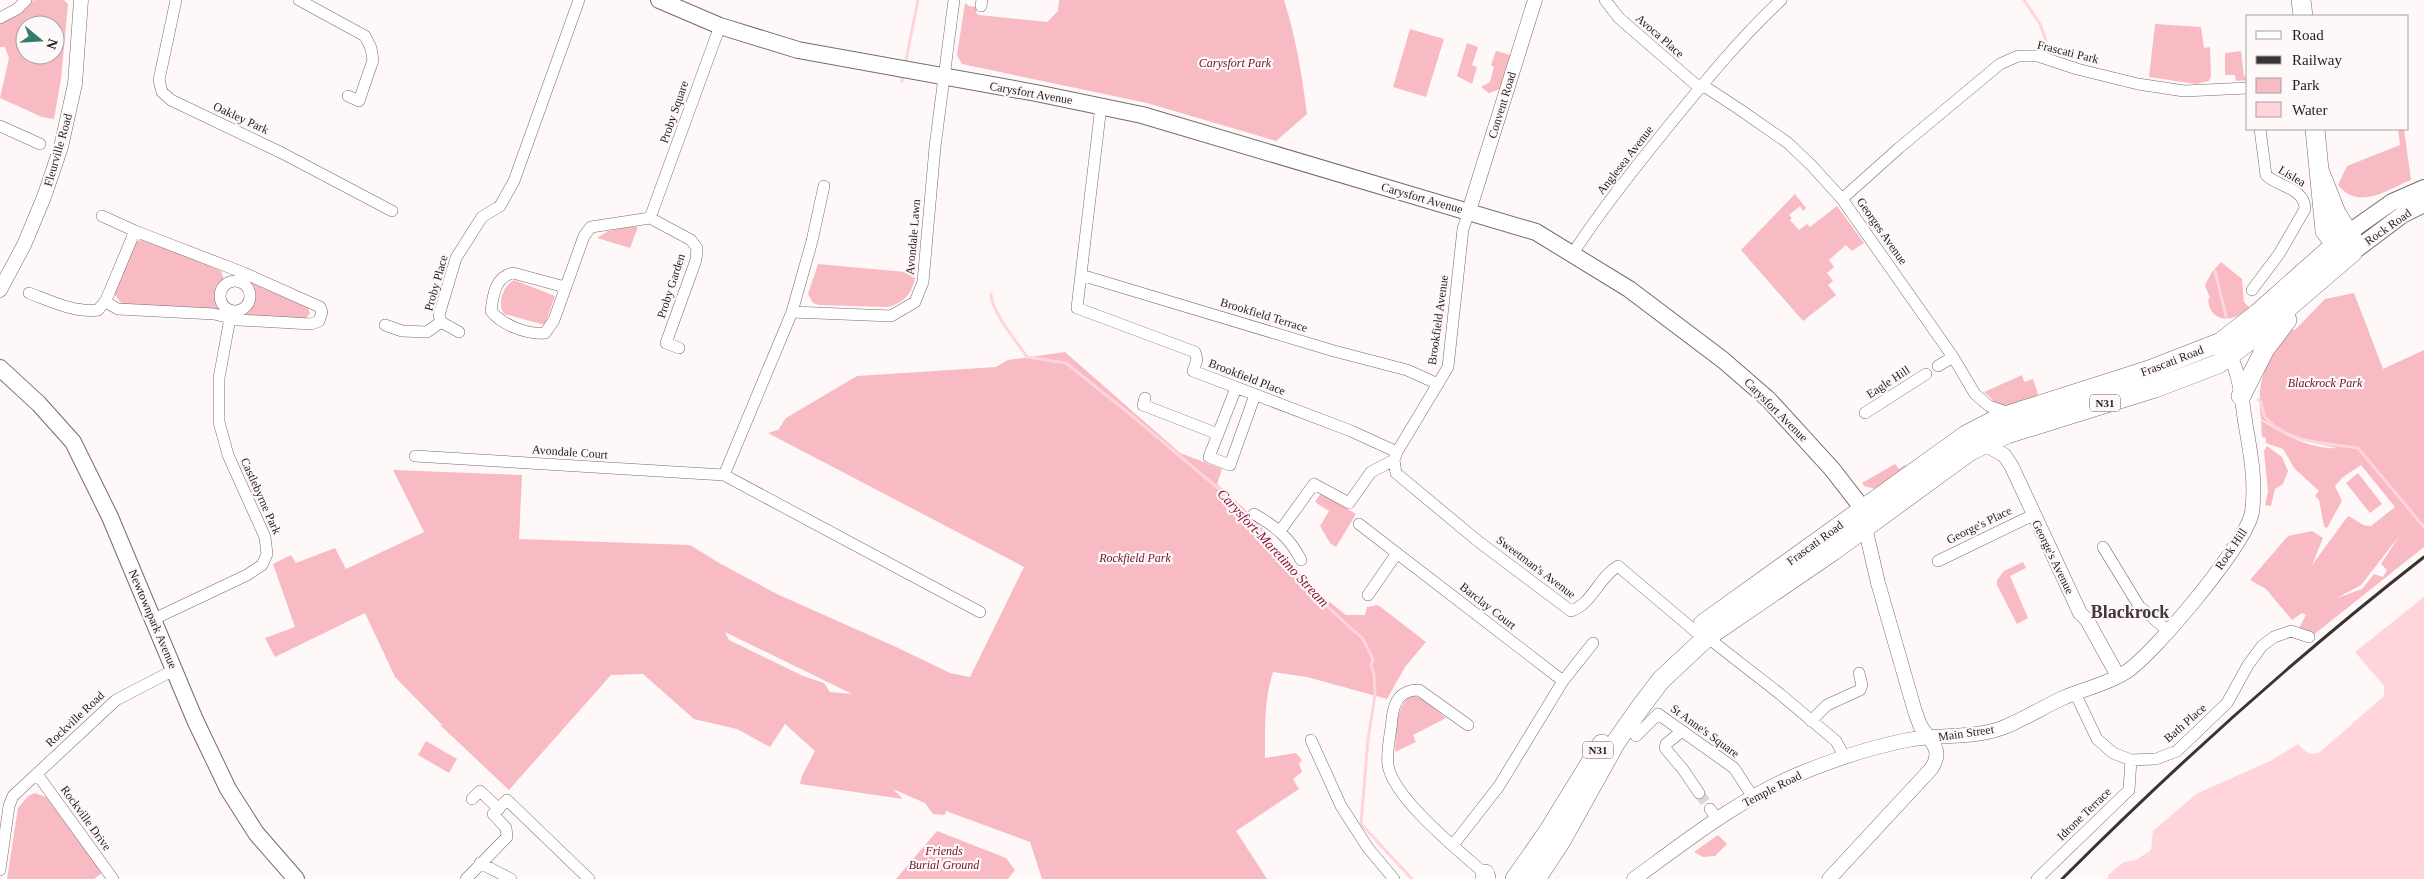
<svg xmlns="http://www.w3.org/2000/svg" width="2424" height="879" font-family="Georgia,serif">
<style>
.green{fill:#f8bac3;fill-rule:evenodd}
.water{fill:#ffd5db}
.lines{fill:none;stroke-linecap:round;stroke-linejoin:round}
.stream{stroke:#ffd5db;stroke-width:3}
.minor-tunnel{stroke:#ddd7d8;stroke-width:11;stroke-dasharray:11 5.5;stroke-linecap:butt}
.minor-casing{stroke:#776b6c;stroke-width:12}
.tertiary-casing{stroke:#776b6c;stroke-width:15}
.secondary-casing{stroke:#776b6c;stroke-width:18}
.trunk-casing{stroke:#776b6c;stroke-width:20}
.minor{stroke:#fff;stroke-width:11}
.tertiary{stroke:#fff;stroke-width:14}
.secondary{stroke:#fff;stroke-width:16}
.trunk{stroke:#fff;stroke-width:19}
.rail{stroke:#393334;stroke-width:3}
.labels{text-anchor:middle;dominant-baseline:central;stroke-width:4.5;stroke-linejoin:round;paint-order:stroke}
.shield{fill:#fef8f9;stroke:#645f5f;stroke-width:1}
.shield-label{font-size:11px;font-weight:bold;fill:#221d1d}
.street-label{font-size:12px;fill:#221d1d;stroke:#fef8f9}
.park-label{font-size:12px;font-style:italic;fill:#69132d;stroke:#fef8f9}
.water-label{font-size:14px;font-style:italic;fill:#89153a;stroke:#fef8f9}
.district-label{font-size:18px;font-weight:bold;fill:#43383a;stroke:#fef8f9}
</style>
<rect width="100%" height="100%" fill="#fef8f9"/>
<!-- green -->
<path class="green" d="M35,0h29l4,4 -7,75 -7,40 -12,-2 -42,-19 9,-40 -4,-11h-5v-24l19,-8 12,-14zM25,25h30v30h-30z
M1059,0h225c12,38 18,75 23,114l-31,27 -129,-38 -185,-39 -5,-9 8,-52 4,3 8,1 -1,6 3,2 68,7 11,-11z
M2155,24l46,3 3,21 6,-1 1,29 -2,5 -13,3 -47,-7z
M1410,29l34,10 -18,58 -33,-10z
M1467,43l11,4 -6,18 5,2 -5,17 -15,-8z
M1496,51l14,4 -10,34 -11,4 -8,-6 9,-5 4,-15 -3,-2z
M2241,51l3,26 4,-1v4l-12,1 -1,-6h-10v-22z
M2398,129h6l7,51c-25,10 -52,31 -73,5l9,-19 53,-21z
M1795,194l11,14 -3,3 -3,-5 -11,9 3,3 -2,2 9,10 8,-6 3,3 27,-21 27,37 -12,8 -6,-6 -17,15 5,7 -7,6 6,8 -5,4 8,10 -33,26 -62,-71z
M630,227h8l-8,21 -33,-10 11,-7z
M141,239h7l73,32 4,12 -7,10 1,14 -3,3 -93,-5 -9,-11 20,-50z
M2221,262l21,17 2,23 6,6c-14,13 -40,18 -42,-9l2,-1 -5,-13 7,-13z
M818,264l98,9c-3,18 -9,29 -28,34l-69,-2 -6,-2 -5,-9z
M514,280l41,16 -10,29 -41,-11c-7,-11 -1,-28 10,-34z
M247,281l61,27 2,6 -4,4 -67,-3c13,-10 16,-20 8,-34z
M2354,293l29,76 41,-19v197l-112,89 -14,-6 8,-15 -4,-2 -10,7 -26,-31 -16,-9 38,-44 24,-5 11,7 -11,27 36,-49c8,3 14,11 23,10l24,-19 -34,-42 -18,12 -8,9 7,15 -15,27 -3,-2 -5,-26 -4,-4 4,-5 -24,-22 -12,-20 -17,-6v-5l-4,-1 -1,-17c21,14 50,30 76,28 -28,-5 -52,-14 -76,-29 -5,-42 5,-57 30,-90l4,1 30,-31zM2400,535l-19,29 6,6 -4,7 -9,-3 -12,15 -25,9 24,-13z
M1065,352l115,101 42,16 -5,15 33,30 62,74 34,27h19l2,-8 11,-2 48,37 -21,25 -18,32 -80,-22 -34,-5c-9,28 -8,57 -8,86l31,-5 6,7 -3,4 3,8 -9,7 6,10 -63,42 31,48h-225l-12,-37 -84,-31 -1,4 -12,-1 -8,-11 -32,-14 10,10 -103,-15 2,-8 13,-25 -30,-27 -15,23 -33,-18 -43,-10 -51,-45 -32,1 -102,115 -69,-65h2l-47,-48 -30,-64 -90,44 -10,-19 30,-11 -22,-63 18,-9 5,8 39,-15 11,21 78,-37 -31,-62 129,5 -3,64 171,6 29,18 60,32 117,52 54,26 20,4 54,-110 -256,-134 10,-3 8,-12 71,-42 139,-9 12,-7zM725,632l121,59 6,3 -22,-2 -6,-9 -21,-7 -74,-36z
M2022,375l2,7 9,-3 5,15 -2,3 -26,10 -16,-2 -2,-6 -8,-7z
M2267,446l15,11 6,14 -5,13 -8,5 -4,17 -6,-1 3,-13 -4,-41z
M1895,464l4,5 6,-4 3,3 -32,21 -12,-3 -2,-3z
M2358,473l24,31 -12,9 -24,-30z
M1321,493l35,21 -20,33 -6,-4 -10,-17 9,-15 -14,-9z
M2023,562l3,6 -16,8 18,42 -11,6 -20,-39v-5l7,-9z
M1413,695l11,5 22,18 -33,17 3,7 -21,10c2,-18 -1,-48 18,-57z
M426,741l31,18 -8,14 -31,-18z
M35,793l11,4 56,76 -8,6h-87l11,-71 10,-12z
M937,831l69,27 9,12 -7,9h-112z
M1718,835l9,9 -12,12 -12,1 -9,-5z"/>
<!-- water -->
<path class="water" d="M2424,597v282h-317l2,-5 15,-12 12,-2 15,-10 2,-19 43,-37 76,-34 26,-16c7,8 12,12 22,8l64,-56v-10l-29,-34z"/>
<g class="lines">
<!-- stream -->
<path class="stream" d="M2024,0l16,24 6,17
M905,65l13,-65
M902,82l1,-8
M2215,271l11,45
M991,294c0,17 26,48 36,63l39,6 65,52 88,74 48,49 42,52 54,49 10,20 -2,6 3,9 1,21 -7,44 -7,85 51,55
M2258,400l3,2c1,5 2,12 4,15 22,27 63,26 93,31l66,79"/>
<!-- minor-tunnel -->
<path class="minor-tunnel" d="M1699,793l11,16"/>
<defs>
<path id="minor" d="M176,0l-17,80 3,12 9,8 111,53 110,58
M299,0l66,36 6,12 2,12 -14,41 -11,-5
M1605,0l14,18 76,66 12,4 32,21 49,34 24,23 30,33 111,158 22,37 14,12 20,7
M981,6l1,-6
M0,18l17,-9 9,-9
M1101,106l-24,202 118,44 2,8 -4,11 158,60 46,21
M0,126l40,18
M1842,199l57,-51 101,-84 18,-8h20l39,13 61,15 46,7 64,-3
M1469,211l-6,18 -15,138 -51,85 -3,8 2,13 83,69 92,69c21,-7 28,-34 47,-45l77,65
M102,216l33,15
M650,218l41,22 6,8 -1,12 -30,83 13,5
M1573,253c29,-44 61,-84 94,-125 36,-44 72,-89 114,-128
M1081,275l253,76 73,19 31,14
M220 296a15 15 0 1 1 30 0a15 15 0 1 1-30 0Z
M565,287l-52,-14c-18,4 -20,22 -22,38 11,14 37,24 54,22l9,-13 30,-84 7,-9 59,-9 70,-192
M2252,290l27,-36 26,-45c0,-21 -27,-22 -39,-34l-6,-46
M29,293c21,8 46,20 69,17l8,-10 29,-69 109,42 76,34 2,5 -3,9 -8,3 -72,-4 -25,-6 -96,-5 -9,-5 -3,-4
M792,312l99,4 24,-14 8,-20 12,-135 19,-147
M385,325l17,6 25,1 14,-10
M459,332l-18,-10 -2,-7 17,-57 26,-41 18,-11 14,-25 65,-181
M1938,366l15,-9
M1236,388l-27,69 21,8 25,-70
M1145,398l-2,7 75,29
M1865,413l61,-39
M415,456l309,19 68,-163 20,-71 12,-55
M724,475l256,137
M1254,514c21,12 36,24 47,46
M1359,524l204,157
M1280,531l34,-47 35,19 22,-31 23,-12
M2103,547l36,59 29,25
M1938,561l95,-46
M1368,595l29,-42
M154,619l93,-44 15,-10 5,-11 -2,-17 -37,-82 -9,-33v-44l12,-65
M1707,637l73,57 56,47 9,17
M2075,693l22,46 16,14 18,7 25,-1 21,-8 50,-48 21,-38 14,-19 12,-9 17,-6 18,6
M1811,721l16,-16 33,-15 2,-5 -3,-12
M1468,725l-49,-35c-19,0 -25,11 -27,29 -1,14 -6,32 -4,46 5,34 76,90 102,113
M1636,736l22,-22 76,54 19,29
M1311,740l30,66 27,42 26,31
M1680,766l-15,-18 1,-4 16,-13
M1682,768l17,25
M37,774l76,105
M472,799l8,-8 19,18
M1710,809l8,11
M1453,845l46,-59 64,-105 30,-38
M480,863l31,16
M0,870l9,-64 4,-10 103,-96 58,-30
M466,879l41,-42 -1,-9 -13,-14 14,-14 82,79
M2037,879l92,-89 2,-30"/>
<path id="tertiary" d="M1469,211l66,-211
M0,290l24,-45 20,-48 17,-50 14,-63 6,-84
M1984,444l20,11 7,10 69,148 7,7 31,56
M1634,879c52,-38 105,-80 165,-105 34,-14 72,-27 109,-34 31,-6 63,-1 94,-12 21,-8 41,-21 61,-30 20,-9 45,-14 63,-26 28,-18 121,-129 126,-160 4,-29 -1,-56 -6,-85 -4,-23 -5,-50 -16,-71
M1829,879l102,-110c13,-19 0,-27 -10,-42 -3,-6 -5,-13 -7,-19l-36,-125 -13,-56"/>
<path id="secondary" d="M659,0l61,26 78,24 238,43 106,22 394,117 93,57 94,71 45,39 64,70 31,40 1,11
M2348,233l44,-31 32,-14
M2353,252l49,-37 22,-11
M0,368l39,36 34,38 37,75 85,203 33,69 28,44 40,46"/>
<path id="trunk" d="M2301,0l2,16
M2315,129l10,102 17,22
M2241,396l24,-47 22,-29
M1703,624l263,-189 33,-17 150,-48 72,-28 37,-29 90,-80
M1485,874l1,5
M1515,879l33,-47 54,-88
M1536,879l25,-38 55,-99 23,-33 22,-29 46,-43 126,-86 137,-100 37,-17 148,-46 63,-24 30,-22 105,-90 2,-9 -19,-30 -17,-43"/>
</defs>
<!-- minor casing -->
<use href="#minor" class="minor-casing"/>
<!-- tertiary casing -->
<use href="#tertiary" class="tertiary-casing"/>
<!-- secondary casing -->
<use href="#secondary" class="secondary-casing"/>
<!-- trunk casing -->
<use href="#trunk" class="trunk-casing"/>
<!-- minor -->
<use href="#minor" class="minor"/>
<!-- tertiary -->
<use href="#tertiary" class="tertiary"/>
<!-- secondary -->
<use href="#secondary" class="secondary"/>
<!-- trunk -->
<use href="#trunk" class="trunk"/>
<!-- rail -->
<path class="rail" d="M2062,879c114,-114 235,-223 362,-322"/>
</g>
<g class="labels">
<!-- shield labels -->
<g class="shield">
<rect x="2090" y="394.5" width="30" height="17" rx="4"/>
<rect x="1583" y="741.5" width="30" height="17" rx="4"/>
</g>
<g class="shield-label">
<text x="2105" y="403">N31</text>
<text x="1598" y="750">N31</text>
</g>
<!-- street labels -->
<g class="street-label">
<text transform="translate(1660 36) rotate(41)">Avoca Place</text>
<text transform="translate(2068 52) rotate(14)">Frascati Park</text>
<text transform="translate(1031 93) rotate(10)">Carysfort Avenue</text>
<text transform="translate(1502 105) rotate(-73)">Convent Road</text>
<text transform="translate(674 112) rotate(-71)">Proby Square</text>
<text transform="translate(241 118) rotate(25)">Oakley Park</text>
<text transform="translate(58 150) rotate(-74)">Fleurville Road</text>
<text transform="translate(1625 160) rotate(-52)">Anglesea Avenue</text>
<text transform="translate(2292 176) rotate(31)">Lislea</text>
<text transform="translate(1422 198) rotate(16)">Carysfort Avenue</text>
<text transform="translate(2388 227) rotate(-35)">Rock Road</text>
<text transform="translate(1882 231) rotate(55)">Georges Avenue</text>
<text transform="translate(913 237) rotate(-85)">Avondale Lawn</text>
<text transform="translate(436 283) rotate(-74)">Proby Place</text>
<text transform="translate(671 286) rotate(-72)">Proby Garden</text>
<text transform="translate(1264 315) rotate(17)">Brookfield Terrace</text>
<text transform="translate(1438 320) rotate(-82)">Brookfield Avenue</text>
<text transform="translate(2172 361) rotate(-21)">Frascati Road</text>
<text transform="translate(1247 377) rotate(21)">Brookfield Place</text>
<text transform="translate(1888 382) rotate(-33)">Eagle Hill</text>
<text transform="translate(1776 410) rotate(45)">Carysfort Avenue</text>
<text transform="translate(570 452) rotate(4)">Avondale Court</text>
<text transform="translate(261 496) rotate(66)">Castlebyrne Park</text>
<text transform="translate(1979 525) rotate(-26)">George's Place</text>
<text transform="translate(1815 543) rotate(-36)">Frascati Road</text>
<text transform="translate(2231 549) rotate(-56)">Rock Hill</text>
<text transform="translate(2053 557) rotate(64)">George's Avenue</text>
<text transform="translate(1536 567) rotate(37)">Sweetman's Avenue</text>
<text transform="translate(1488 606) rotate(38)">Barclay Court</text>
<text transform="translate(153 619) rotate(67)">Newtownpark Avenue</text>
<text transform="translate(75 719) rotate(-43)">Rockville Road</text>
<text transform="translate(2185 723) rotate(-41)">Bath Place</text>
<text transform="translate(1705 731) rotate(36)">St Anne's Square</text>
<text transform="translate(1966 733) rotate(-8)">Main Street</text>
<text transform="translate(1772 789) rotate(-27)">Temple Road</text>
<text transform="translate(2084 814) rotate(-44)">Idrone Terrace</text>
<text transform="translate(86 818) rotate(54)">Rockville Drive</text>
</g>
<!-- park labels -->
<g class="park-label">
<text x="1235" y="63">Carysfort Park</text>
<text x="2325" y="383">Blackrock Park</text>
<text x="1135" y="558">Rockfield Park</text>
<text x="944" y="851">Friends<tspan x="944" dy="14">Burial Ground</tspan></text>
</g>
<!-- water labels -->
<g class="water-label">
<text transform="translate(1273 548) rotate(47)">Carysfort-Maretimo Stream</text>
</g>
<!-- district labels -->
<g class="district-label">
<text x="2130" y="612">Blackrock</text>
</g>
</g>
<!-- legend -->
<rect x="2246" y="15" width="162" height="115" fill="#fef8f9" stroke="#a6a0a1"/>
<rect x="2256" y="31" width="25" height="8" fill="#ffffff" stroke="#a6a0a1"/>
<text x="2292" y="40" font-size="15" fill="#221d1d">Road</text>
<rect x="2256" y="56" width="25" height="8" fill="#393334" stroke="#a6a0a1"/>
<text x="2292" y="65" font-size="15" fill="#221d1d">Railway</text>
<rect x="2256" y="78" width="25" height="15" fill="#f8bac3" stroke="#a6a0a1"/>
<text x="2292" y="90" font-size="15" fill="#221d1d">Park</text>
<rect x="2256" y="102" width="25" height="15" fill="#ffd5db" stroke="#a6a0a1"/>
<text x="2292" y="115" font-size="15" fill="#221d1d">Water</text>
<!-- north arrow -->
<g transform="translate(40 40) rotate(108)"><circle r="24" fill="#fef8f9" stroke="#a6a0a1"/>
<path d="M0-4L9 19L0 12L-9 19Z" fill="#357a6e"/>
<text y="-8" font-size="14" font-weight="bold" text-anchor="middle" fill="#221d1d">N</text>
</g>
</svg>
